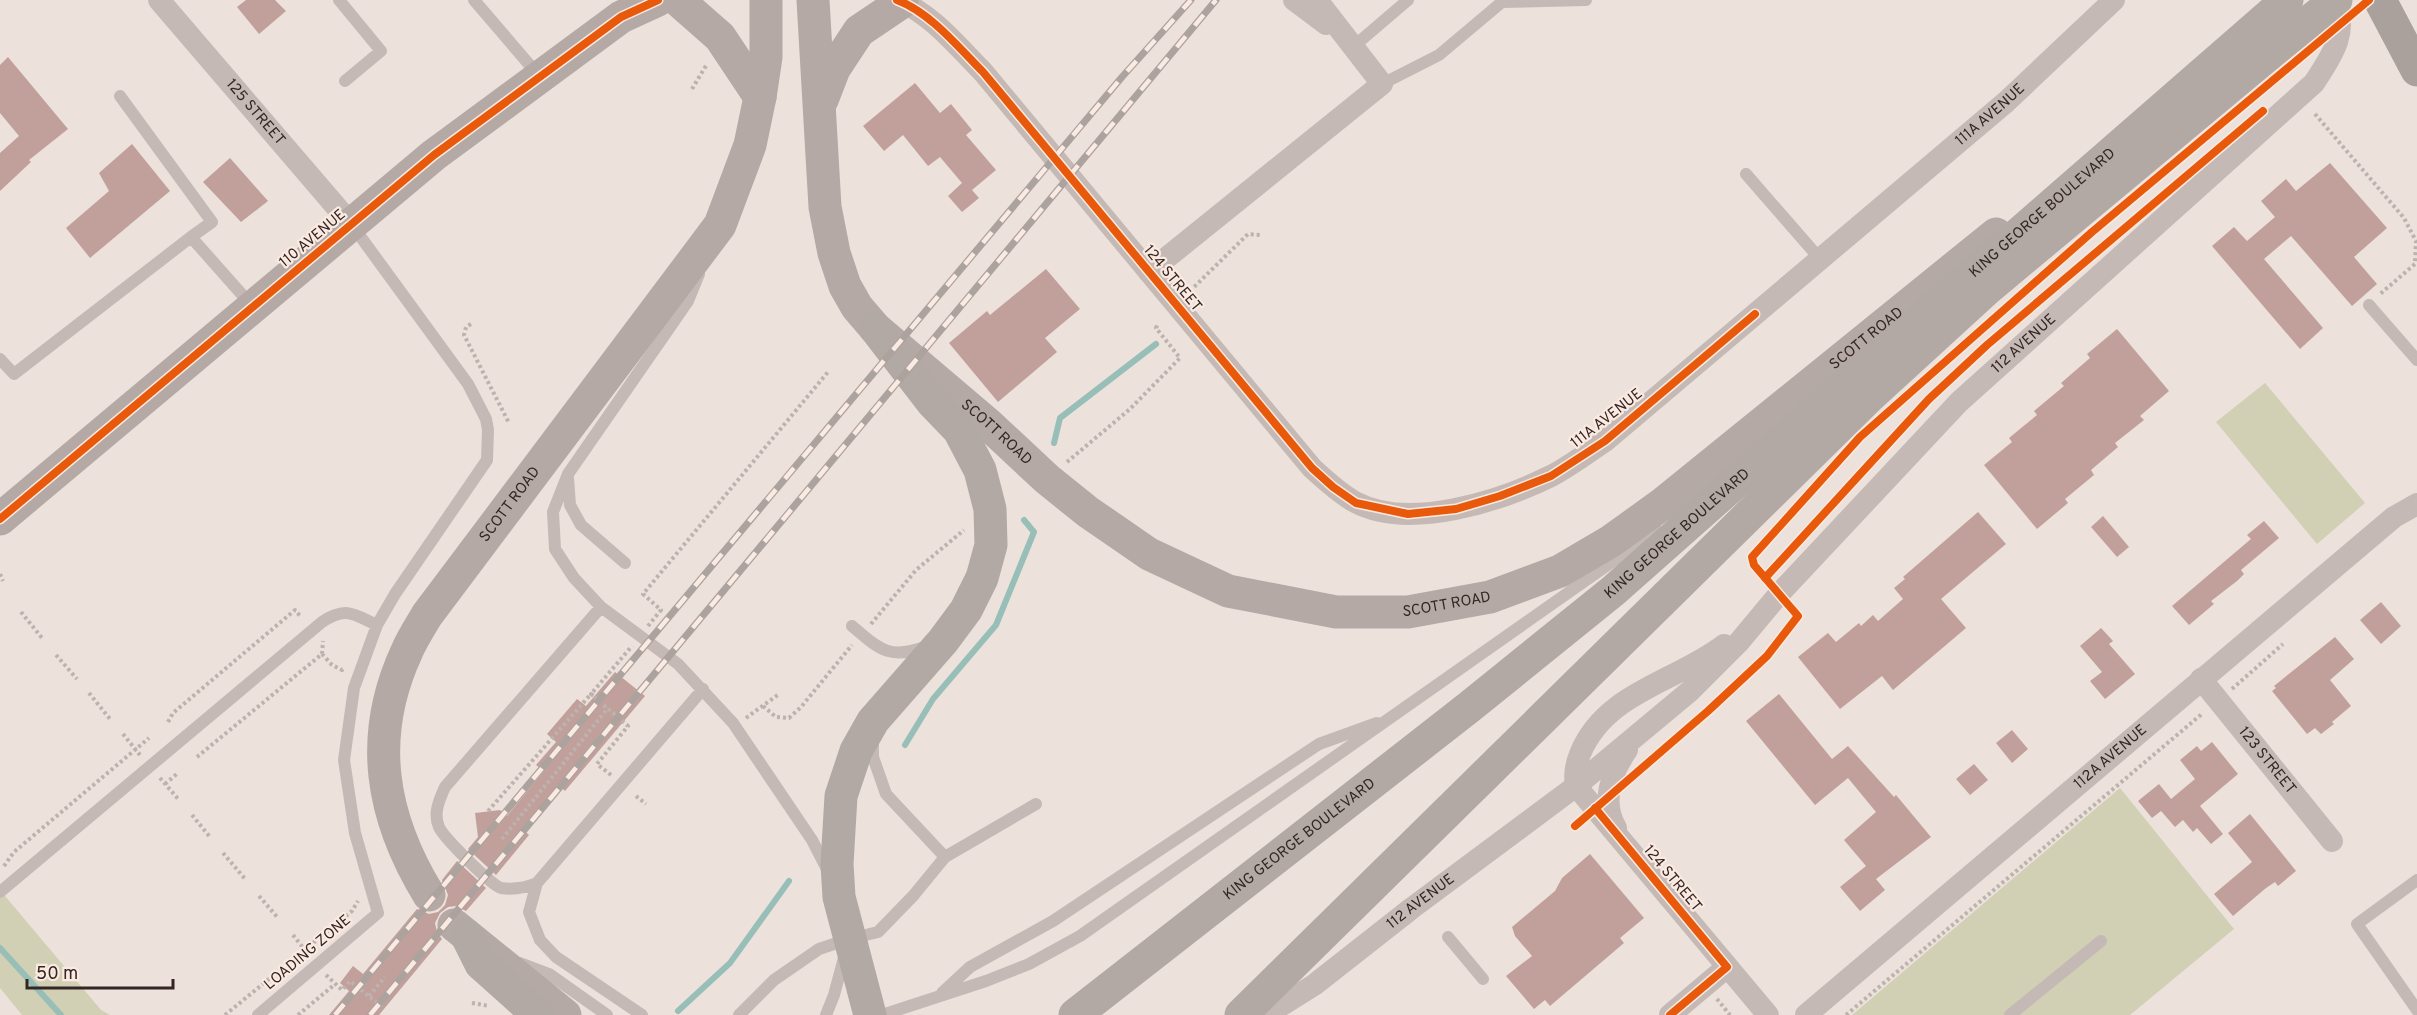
<svg xmlns="http://www.w3.org/2000/svg" width="2417" height="1015" font-family="Overpass,sans-serif">
<style>
.green{fill:#d1cfb4}
.lines{fill:none;stroke-linecap:round;stroke-linejoin:round}
.stream{stroke:#97bfb7;stroke-width:6}
.building{fill:#c1a09c}
.path{stroke:#bcb2ae;stroke-width:4;stroke-dasharray:3 3;stroke-linecap:butt}
.lane{stroke:#c4b9b5;stroke-width:12}
.street{stroke:#c4b9b5;stroke-width:22}
.secondary{stroke:#b4a9a5;stroke-width:33}
.primary{stroke:#b2a8a4;stroke-width:33}
.highway{stroke:#aaa09c;stroke-width:33}
.rail-casing{stroke:#aca39f;stroke-width:7}
.rail{stroke:#faeae1;stroke-width:4.5;stroke-dasharray:14;stroke-linecap:butt}
.primary-bridge{stroke:#b2a8a4;stroke-width:33}
.cycleway-casing{stroke:#faeae1;stroke-width:11}
.cycleway{stroke:#e8590c;stroke-width:8}
.labels{text-anchor:middle;dominant-baseline:central;stroke-width:4.5;stroke-linejoin:round;paint-order:stroke}
.street-label{font-size:15px;fill:#342624;stroke:#faeae1}
</style>
<rect width="100%" height="100%" fill="#ece1db"/>
<!-- green -->
<path class="green" d="M2265,383l100,120 -48,41 -101,-122z
M2120,788l114,141 -104,86h-278z
M0,890l101,120 9,5h-88l-22,-27z"/>
<g class="lines">
<!-- stream -->
<path class="stream" d="M1054,443l6,-25 96,-74
M905,745l28,-46 63,-74 38,-93 -10,-12
M0,948l61,67
M678,1011l52,-48 59,-82"/>
</g>
<!-- building -->
<path class="building" d="M246,0h29l11,11 -27,23 -22,-27z
M8,57l60,72 -39,31 2,2 -31,29v-38l19,-17 -19,-23v-48z
M915,83l25,30 11,-9 21,26 -6,5 30,35 -24,20 7,8 -17,14 -14,-16 14,-13 -22,-26 -12,9 -25,-31 -19,16 -21,-25z
M132,144l38,47 -80,67 -24,-30 43,-37 -10,-18z
M230,158l38,43 -27,21 -38,-40z
M2330,163l57,65 -33,29 23,27 -25,22 -61,-70 -27,23 59,69 -23,21 -88,-103 22,-19 13,14 28,-24 -14,-16 25,-22 10,12z
M1046,269l34,40 -35,29 12,14 -59,50 -49,-59 38,-32 3,4z
M2117,329l52,62 -29,25 4,4 -29,23 3,4 -27,23 3,5 -29,24 3,4 -31,26 -53,-64 28,-23 -3,-4 28,-23 -3,-4 30,-25 -3,-3 29,-25 -3,-4z
M1978,512l28,32 -65,55 25,29 -73,62 -11,-14 -42,33 -42,-52 30,-24 8,9 23,-19 2,3 12,-11 5,6 25,-22 -9,-11 11,-9 -2,-2z
M2103,516l26,31 -12,10 -26,-30z
M2264,521l15,17 -38,32 3,4 -7,7 -26,20 3,3 -25,21 -17,-19 79,-67 -4,-4z
M2381,602l20,24 -20,18 -21,-24z
M2101,628l12,13 -4,3 26,30 -30,25 -15,-18 12,-9 -22,-26z
M2335,637l19,22 -24,21 21,26 -19,16 2,2 -13,10 -6,-6 -8,6 -35,-43 4,-3 -2,-2z
M615,672l30,24 -80,95 -6,-6 -36,44 6,6 -33,40 -28,-26 10,-12 -3,-24 25,-3 7,6 37,-45 -8,-6 20,-23 -9,-8 30,-35 9,7z
M1779,694l53,65 16,-13 46,51 2,-2 35,42 -55,42 9,11 -25,21 -20,-24 26,-21 -22,-26 32,-28 -28,-34 -33,27 -69,-84z
M2012,730l16,19 -16,14 -16,-20z
M2212,742l26,32 -38,32 23,28 -12,10 -14,-16 -4,4 -10,-12 -8,7 -14,-16 -9,7 -14,-17 21,-17 12,15 24,-20 -15,-19 17,-14 4,5z
M1974,764l14,16 -18,15 -14,-16z
M2250,814l46,57 -18,15 -3,-4 -9,6 -33,28 -19,-22 38,-32 -24,-29z
M1590,854l54,64 -24,20 4,5 -74,63 -5,-6 -11,9 -28,-33 26,-20 -17,-20 -3,-9 43,-36 7,-13z
M457,861l29,27 -20,23 -10,-5 -8,1 -8,6 -5,10 2,9 5,7 -63,76h-50l20,-24 -9,-8 13,-17 10,8 54,-65 12,5 9,-2 7,-7 3,-10 -6,-15z"/>
<g class="lines">
<!-- path -->
<path class="path" d="M692,89l15,-25
M2315,114l89,104 12,23 -1,23 -36,31
M1190,291l58,-57 13,1
M471,324l-5,3 -2,8 45,88
M1067,462l63,-53 50,-51 -24,-30 2,-5
M0,574l3,7
M21,612l21,26
M871,624l45,-54 48,-40
M648,626l13,-16 -18,-16 185,-222
M322,654l10,11 10,5 1,-2
M56,655l21,24
M2232,689l51,-45
M89,693l21,26
M763,706l13,11 13,1 12,-11 51,-62
M746,718l33,-24
M168,722l5,-9 122,-103 6,7
M123,734l17,21
M197,757l125,-103 1,-13
M611,775l-14,-11 31,-38 -37,-32 3,2 -3,-2 41,-48
M160,778l19,22
M165,784l13,-11
M636,796l10,8
M488,811l103,-117
M192,815l18,22
M502,839l106,-131
M223,853l23,27
M4,866l10,-14 135,-114
M259,896l19,22
M293,935l11,14
M326,975l16,15 8,-9 32,26
M369,996l16,-19
M1717,999l13,16
M472,1003l17,3
M225,1015l127,-104 6,-10
M298,1015l36,-30
M1846,1015l357,-302"/>
<!-- lane -->
<path class="lane" d="M339,0l42,51 -36,30
M474,0l65,76
M1353,47l55,-47
M1382,84l57,-29 63,-53 84,-2
M120,96l92,126 -21,15
M1746,174l74,85
M699,274l-11,27 -120,173 -15,38 2,37 19,29 27,29 77,57 55,59 79,117 16,31
M2369,305l48,55
M0,359l14,15 177,-137 62,70
M568,478l2,27 11,20 44,38
M852,626c27,23 37,34 73,21
M873,740v17l13,37 59,63
M2417,880l-60,44 60,86
M537,883c-12,5 -22,7 -36,5 -9,-2 -58,-51 -62,-61 -6,-13 0,-27 6,-40l156,-180
M0,892l322,-270c24,-16 31,-8 55,3
M1448,937l35,42
M520,963l29,11 58,41
M942,993l28,-26 83,-46 266,-177 58,-21
M258,1015l120,-102 -23,-80 -11,-73 10,-72 23,-63 18,-31 92,-134 1,-30 -2,-11 -18,-35 -116,-159
M642,1015l-86,-58 -16,-17 -11,-28 8,-29 166,-194
M739,1015l35,-35 45,-31 30,-10 29,-7 35,-36 32,-39 91,-53
M826,1015l8,-20 11,-41
M882,1015l104,-34 43,-17 51,-28 556,-391 19,-18
M2010,1015l91,-74"/>
<!-- street -->
<g class="street">
<path id="s1" d="M159,0l192,224"/>
<path id="s2" d="M897,0c34,13 61,47 86,72l329,396c13,12 27,25 43,34 54,29 145,-1 196,-26 19,-10 36,-23 54,-35l401,-339 108,-102"/>
<path d="M1294,0l32,24"/>
<path d="M1149,272l233,-188 -65,-84"/>
<path id="s3" d="M2201,679l131,162"/>
<path d="M1576,786l192,229"/>
<path d="M1576,786c-2,-11 0,-22 4,-32 25,-62 96,-72 144,-109"/>
<path d="M1616,828c-15,-26 -5,-55 11,-78"/>
<path id="s4" d="M1266,1015l48,-30 98,-77 164,-122 114,-95 49,-49 40,-48 180,-192 355,-319c17,-26 36,-51 20,-83"/>
<path d="M1670,1015l57,-48"/>
<path id="s5" d="M1806,1015l588,-498 23,-13"/>
</g>
<!-- secondary -->
<g class="secondary">
<path d="M678,0l42,37 40,60"/>
<path id="s6" d="M813,0l12,207 9,46 11,33 12,21 18,21 113,96 59,55 41,33 61,42 79,37 108,21h72l82,-15 70,-26 51,-30 50,-36 335,-271"/>
<path d="M822,100l12,-31 25,-38 43,-29 -1,-2"/>
<path d="M0,519l434,-364 187,-138 37,-17"/>
<path id="s7" d="M429,895c-48,-78 -62,-158 -22,-244 5,-12 13,-24 20,-36l293,-390 30,-80 10,-48 6,-40v-57"/>
<path d="M454,925l111,90"/>
</g>
<!-- primary -->
<g class="primary">
<path d="M467,936l14,28 57,51"/>
<path d="M870,1015l-31,-118 -2,-33 4,-68 15,-45 17,-30 70,-80 23,-31 16,-32 9,-33 -1,-36 -10,-39 -21,-40 -27,-28 -57,-74"/>
<path id="s8" d="M1075,1015l393,-307 145,-117 246,-218 428,-373"/>
<path d="M1241,1015l629,-619 117,-107 282,-235"/>
</g>
<!-- highway -->
<path class="highway" d="M2380,0l37,70"/>
<defs>
<path id="rail" d="M335,1015l787,-938 69,-77
M370,1015l846,-1015"/>
</defs>
<!-- rail casing -->
<use href="#rail" class="rail-casing"/>
<!-- rail -->
<use href="#rail" class="rail"/>
<!-- primary-bridge -->
<path class="primary-bridge" d="M2269,54l67,-54"/>
<defs>
<path id="cycleway" d="M897,0c34,13 61,47 86,72l329,396 21,19 23,16 52,11 48,-5 44,-13 51,-20 54,-35 150,-127
M0,519l434,-364 187,-138 37,-17
M1765,578l164,-179 58,-54 276,-234
M1595,808l132,159 -57,48
M1575,826l133,-115 59,-55 31,-40 -44,-51 -2,-8 108,-120 232,-205 277,-232"/>
</defs>
<!-- cycleway casing -->
<use href="#cycleway" class="cycleway-casing"/>
<!-- cycleway -->
<use href="#cycleway" class="cycleway"/>
</g>
<g class="labels">
<!-- street labels -->
<g class="street-label">
<text stroke="none"><textPath href="#s1" startOffset="148">125 STREET</textPath></text>
<text stroke="none"><textPath href="#s2" startOffset="1456">111A AVENUE</textPath></text>
<text stroke="none"><textPath href="#s8" startOffset="1257">KING GEORGE BOULEVARD</textPath></text>
<text transform="translate(313 239) rotate(-40)">110 AVENUE</text>
<text transform="translate(1172 279) rotate(50)">124 STREET</text>
<text stroke="none"><textPath href="#s6" startOffset="1509">SCOTT ROAD</textPath></text>
<text stroke="none"><textPath href="#s4" startOffset="1016">112 AVENUE</textPath></text>
<text transform="translate(1607 419) rotate(-38)">111A AVENUE</text>
<text stroke="none"><textPath href="#s6" startOffset="501">SCOTT ROAD</textPath></text>
<text stroke="none"><textPath href="#s7" startOffset="436">SCOTT ROAD</textPath></text>
<text stroke="none"><textPath href="#s8" startOffset="771">KING GEORGE BOULEVARD</textPath></text>
<text stroke="none"><textPath href="#s6" startOffset="1005">SCOTT ROAD</textPath></text>
<text stroke="none"><textPath href="#s5" startOffset="399">112A AVENUE</textPath></text>
<text stroke="none"><textPath href="#s3" startOffset="105">123 STREET</textPath></text>
<text stroke="none"><textPath href="#s8" startOffset="285">KING GEORGE BOULEVARD</textPath></text>
<text transform="translate(1672 879) rotate(50)">124 STREET</text>
<text stroke="none"><textPath href="#s4" startOffset="192">112 AVENUE</textPath></text>
<text transform="translate(308 953) rotate(-40)">LOADING ZONE</text>
</g>
</g>
<!-- scale -->
<path d="M27 979v9h146v-9" fill="none" stroke="#342624" stroke-width="3"/>
<text x="36" y="979" font-size="18" fill="#342624" stroke="#faeae1" stroke-width="4.5" paint-order="stroke">50 m</text>
</svg>
